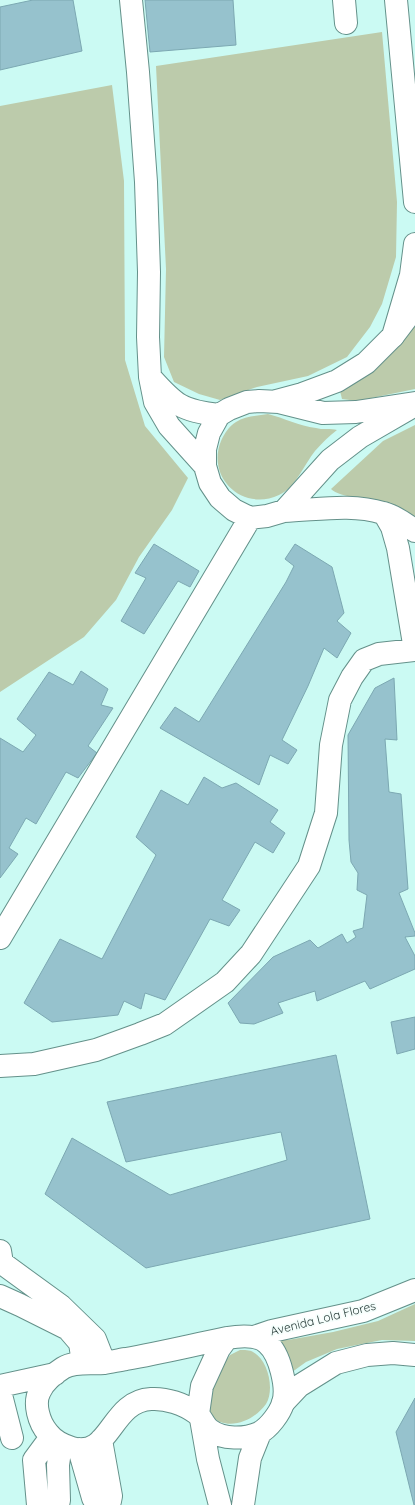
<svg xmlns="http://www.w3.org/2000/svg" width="415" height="1505" font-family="Quicksand,sans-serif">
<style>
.green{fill:#bccbab}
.building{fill:#96c2cd;stroke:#7ca8b2}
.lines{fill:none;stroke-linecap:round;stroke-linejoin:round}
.minor-casing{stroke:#64918a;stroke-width:24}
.highway-casing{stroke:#64918a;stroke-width:24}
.minor{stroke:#fff;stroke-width:22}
.highway{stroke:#fff;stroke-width:22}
.labels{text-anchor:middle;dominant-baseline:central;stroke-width:3.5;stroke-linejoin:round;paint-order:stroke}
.street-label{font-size:12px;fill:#293c39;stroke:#f5fefc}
</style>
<rect width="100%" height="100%" fill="#cbfaf3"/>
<!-- green -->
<path class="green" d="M382,32l15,170 -1,55 -14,47 -12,23 -23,30 -39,19 -51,11 -37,13 -21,-6 -25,-12 -10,-25 2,-88 -10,-203z
M112,85l12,96 1,179 20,66 43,52 -16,32 -33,47 -23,43 -32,37 -84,55v-586z
M415,324v65l-58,12 -15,-2 -2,-8z
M268,414c16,4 31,12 48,14 6,2 15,0 21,2 -8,6 -15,13 -22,21 -11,14 -20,37 -36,44 -36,17 -73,-17 -58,-54 3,-7 8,-15 15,-19 9,-6 21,-6 32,-8z
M415,425v92c-8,-6 -17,-10 -26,-13 -14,-5 -50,-6 -58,-15l52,-48z
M415,1304v37l-33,-1 -45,9 -31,13 -18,13 -13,-35h13l45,-8 45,-11z
M240,1350c4,0 10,0 13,2 15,8 22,37 13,52 -10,14 -29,24 -46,18 -3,-1 -7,-5 -10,-7l-2,-13 5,-16 7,-16 10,-15z"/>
<!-- building -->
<path class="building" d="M33,0h40l9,51 -82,19v-63z
M145,0h88l3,45 -86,7z
M154,544l45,27 -9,16 -12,-6 -34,53 -23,-13 25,-43 -11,-5z
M295,544l37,23 12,46 -7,8 14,12 -14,25 -13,-10 -16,38 -26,54 15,10 -9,14 -18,-9 -11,30 -99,-57 15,-21 24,15 87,-140 8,-16 -9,-7z
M81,671l27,18 -7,16 12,3 -25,38 9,7 -19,25 -12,-6 -30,52 -10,-6 -17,30 9,6 -18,24v-140l23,14 13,-17 -19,-16 32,-47 24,13z
M394,678l3,62 -12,-1 4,53 12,2 7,95 -9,4 16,40v3l-10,1 10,19v13l-45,20 -5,-8 -48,20 -2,-10 -37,12 5,10 -29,11 -14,-1 -12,-20 45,-46 37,-17 8,8 24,-14 5,9 9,-6 -3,-6 10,-3 4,-33 -10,-5 1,-17 -7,-11 -2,-22 -1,-105 27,-47z
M204,777l18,11 14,-5 42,27 -8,12 15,11 -12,20 -18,-11 -33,58 18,10 -11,16 -19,-7 -45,81 -20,-7 -4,16 -17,-8 -6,14 -66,7 -28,-19 36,-64 42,20 54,-104 -20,-18 25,-47 27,15z
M415,1017v32l-18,5 -6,-32z
M336,1055l34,164 -224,49 -101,-74 27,-56 98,57 117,-35 -6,-28 -155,30 -19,-60z
M415,1398v107h-1l-18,-73z"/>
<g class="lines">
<defs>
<path id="minor" d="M131,0l7,72 8,110 3,90 -1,65 2,40 5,25 14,24 36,40
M344,0l2,23
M396,0l19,202
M151,378c24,27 31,33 68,37
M276,401l26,-7 35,-13 29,-18 27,-27 18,-61 4,-31
M415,403l-59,9 -33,1 -44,-11 -20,-1 -12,1 -18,7 -10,6 -10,18 -4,16v17l5,17 10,15 14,12 16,8 17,-2 17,-5 46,-51 30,-23 55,-32
M284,511c33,-1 67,-8 99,2 12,3 23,11 32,18
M384,513l8,14 6,21 17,102
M0,938l250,-420
M0,1066l34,-2 62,-14 44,-16 25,-10 60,-42 26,-28 58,-88 17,-53 5,-68 9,-45 12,-23 12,-17 15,-6 36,-4
M0,1251l2,12 59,43 34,33 9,23
M0,1296l20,9 48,24 12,14 3,20
M254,1337l18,-6 91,-20 52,-21
M0,1386l55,-12
M0,1391l12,47
M198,1414l4,-28 17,-37 8,-11c12,-2 30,-4 40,5 13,11 21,45 16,60 -3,10 -14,25 -24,30 -14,6 -36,7 -49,-3 -6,-4 -8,-13 -14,-17 -12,-9 -30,-15 -45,-14 -41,2 -40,60 -79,49 -10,-3 -18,-7 -24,-15 -9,-10 -15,-30 -8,-42 4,-9 15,-18 23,-23 11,-7 28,-4 41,-5 7,-1 15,-3 22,-4 34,-6 67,-14 101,-21
M201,1419l7,40 12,46
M101,1440l10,56 -1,5 -6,4
M79,1449l14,49 3,5 4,2
M38,1505l-4,-45 17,-23
M58,1505l1,-5 -1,-35 3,-21
M243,1505l7,-47 10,-25"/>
<path id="highway" d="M393,336l19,-25 3,-7
M283,1403l16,-17 37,-23 31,-8 26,-2 22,2"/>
</defs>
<!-- minor casing -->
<use href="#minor" class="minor-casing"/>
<!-- highway casing -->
<use href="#highway" class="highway-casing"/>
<!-- minor -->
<use href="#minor" class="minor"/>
<!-- highway -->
<use href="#highway" class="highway"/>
</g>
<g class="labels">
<!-- street labels -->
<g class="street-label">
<text transform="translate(323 1318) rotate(-14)">Avenida Lola Flores</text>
</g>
</g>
</svg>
